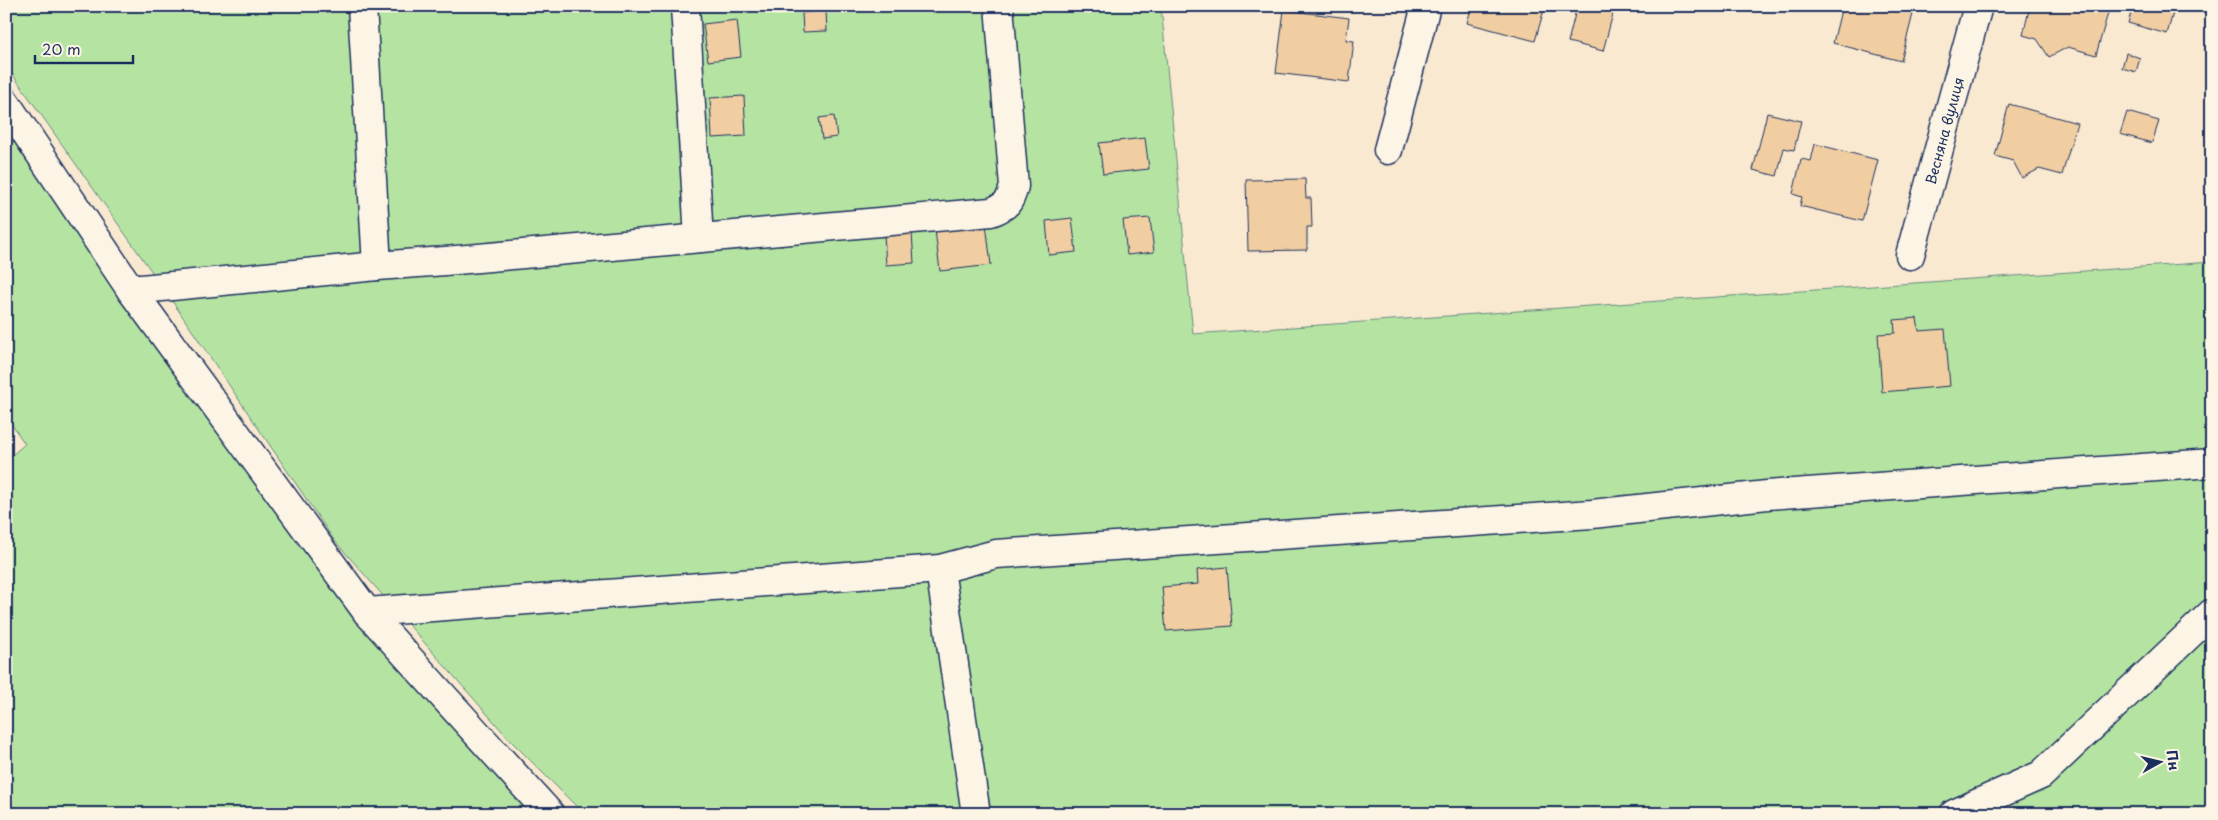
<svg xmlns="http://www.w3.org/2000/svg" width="2218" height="820" font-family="'Playpen Sans',sans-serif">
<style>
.green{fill:#b5e4a2;stroke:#688a80}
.building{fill:#f1cea2;stroke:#1b2f5e}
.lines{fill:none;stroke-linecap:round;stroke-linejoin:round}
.minor-casing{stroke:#1b2f5e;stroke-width:31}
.minor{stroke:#fcf5e5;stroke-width:28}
.labels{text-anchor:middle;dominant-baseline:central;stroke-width:4.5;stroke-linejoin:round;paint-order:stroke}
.street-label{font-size:14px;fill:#1b2f5e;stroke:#fcf5e5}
</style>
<rect width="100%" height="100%" fill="#f9e9d1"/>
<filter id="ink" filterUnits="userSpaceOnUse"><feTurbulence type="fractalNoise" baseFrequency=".02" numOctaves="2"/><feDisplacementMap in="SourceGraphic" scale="10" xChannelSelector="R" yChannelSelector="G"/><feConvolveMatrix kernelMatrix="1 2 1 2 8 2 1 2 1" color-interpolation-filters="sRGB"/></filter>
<g filter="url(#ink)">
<!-- green -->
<path class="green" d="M6,6h1155l32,328 1019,-72v552h-1624l-12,-8 -66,-66 -176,-200 -170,-251 -158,-224z
M6,118l328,453 208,243h-536v-354l19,-16 -19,-28z"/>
<!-- building -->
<path class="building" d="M1472,6h73l-10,35 -68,-18z
M1577,6h38l-12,45 -35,-9z
M1842,6h73l-14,55 -68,-18z
M2030,6h80l-14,49 -28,-8 -19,10 -12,-18 -14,-4z
M2133,6h42l-8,28 -39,-11z
M1284,10l65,8 -3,22 8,1 -5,41 -73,-9z
M826,11l1,20 -24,1 -1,-19z
M737,20l4,37 -33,4 -5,-37z
M2126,53l14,5 -4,14 -14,-4z
M744,96l2,40 -34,2 -2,-40z
M2009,104l68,19 -15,52 -23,-6 -17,9 -9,-17 -18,-5z
M2127,112l32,9 -7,22 -32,-9z
M1767,113l34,8 -7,29 -10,-2 -7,28 -24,-6z
M834,116l3,21 -15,2 -3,-21z
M1145,138l4,31 -46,5 -4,-31z
M1815,144l63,16 -16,61 -62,-15 2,-9 -9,-3 8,-35 10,2z
M1305,179l1,19h5l1,29h-5v23l-59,1 -2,-71z
M1072,218l4,34 -27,3 -3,-34z
M1150,218l4,34 -27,3 -4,-35z
M986,224l5,41 -51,6 -5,-41z
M912,233l2,30 -28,2 -2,-31z
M1917,318l2,13 26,-2 5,57 -68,6 -4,-58 17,-1 -1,-13z
M1227,567l5,59 -66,5 -4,-44 36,-3 -1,-14z"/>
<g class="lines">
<defs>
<g id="minor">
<path d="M362,6l15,260"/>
<path d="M685,6l14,232"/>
<path d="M6,103l125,187 236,322 183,202"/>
<path d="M1388,150l38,-144"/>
<path id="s1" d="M1910,255l68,-249"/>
<path d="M131,290l246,-24 68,-5 546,-49c16,-6 19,-10 23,-26l-15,-180"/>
<path d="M940,569l36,245"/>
<path d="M367,612l573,-43 56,-15 596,-40 175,-19 445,-32"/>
<path d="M1954,814l87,-39 171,-162"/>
</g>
</defs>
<!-- minor casing -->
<use href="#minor" class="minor-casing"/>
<!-- minor -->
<use href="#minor" class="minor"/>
</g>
</g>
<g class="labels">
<!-- street labels -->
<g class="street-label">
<text stroke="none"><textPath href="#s1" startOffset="129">Весняна вулиця</textPath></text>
</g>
</g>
<!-- margin -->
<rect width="2218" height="820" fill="none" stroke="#fcf5e5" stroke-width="25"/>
<rect x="12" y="12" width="2193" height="795" fill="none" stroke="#1b2f5e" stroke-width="2" filter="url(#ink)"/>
<!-- north arrow -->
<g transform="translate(2160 762) rotate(82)" stroke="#fcf5e5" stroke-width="4" paint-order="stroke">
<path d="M0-4L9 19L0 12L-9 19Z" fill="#1b2f5e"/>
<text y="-8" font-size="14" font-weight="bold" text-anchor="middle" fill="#1b2f5e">Пн</text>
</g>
<!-- scale -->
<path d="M35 55v8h98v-8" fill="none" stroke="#1b2f5e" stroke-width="2.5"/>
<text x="42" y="55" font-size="15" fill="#1b2f5e" stroke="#fcf5e5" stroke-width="4" paint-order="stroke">20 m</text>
</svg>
